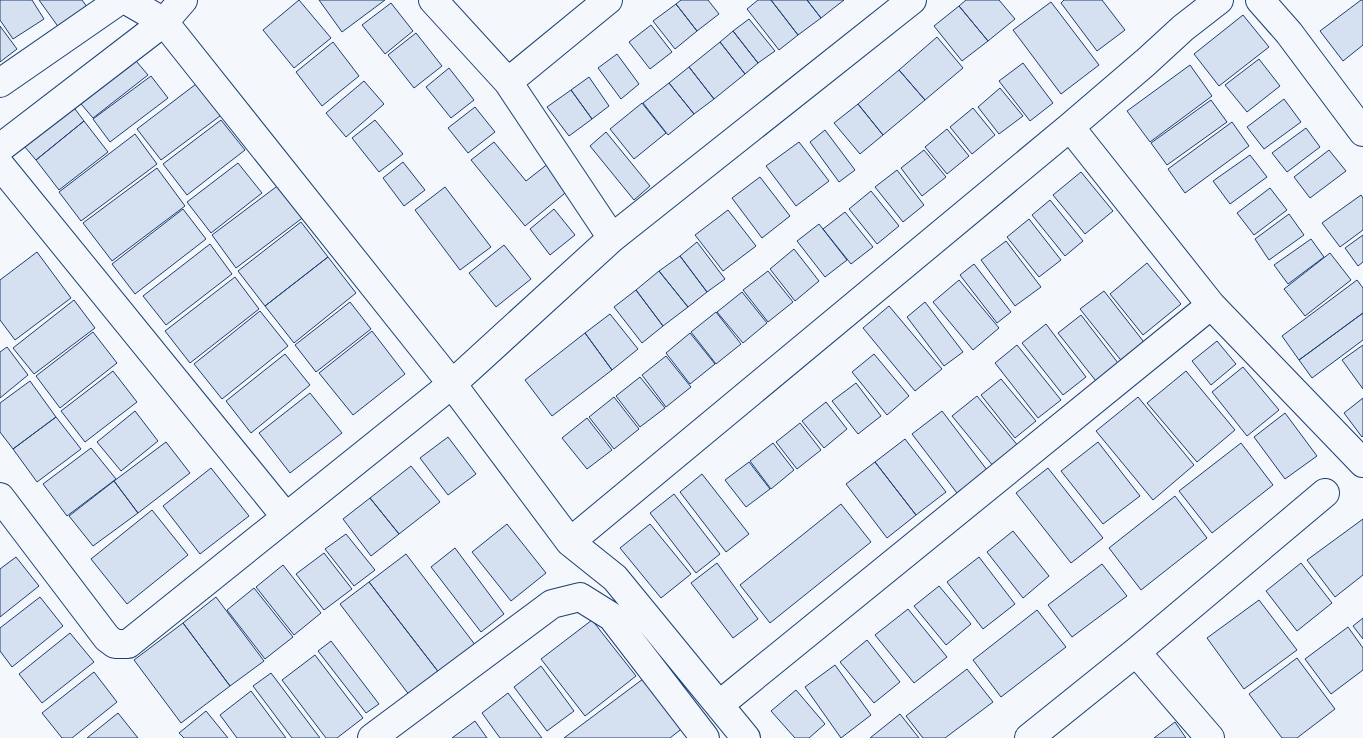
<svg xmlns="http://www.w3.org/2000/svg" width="1363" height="738" font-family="Lato,sans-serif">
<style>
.building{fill:#d5e0f0;stroke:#1d3f73}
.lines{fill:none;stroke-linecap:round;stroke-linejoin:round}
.street-casing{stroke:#1d3f73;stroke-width:30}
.street{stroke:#f4f7fb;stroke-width:28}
</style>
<rect width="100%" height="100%" fill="#f4f7fb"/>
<!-- building -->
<path class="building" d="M0,0h32l12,19 -31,20 -13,-19z
M39,0h43l8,11 -28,21z
M299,0l32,38 -37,30 -31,-38z
M319,0h66l-43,32z
M681,0h27l11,14 -22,17 -21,-27z
M758,0h13l27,35 -19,15 -32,-41z
M771,0h36l14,18 -23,17z
M807,0h37l-23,18z
M966,0h33l16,19 -27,22 -29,-35z
M1064,0h38l23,30 -28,21 -36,-48z
M1361,0h2v45l-20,16 -23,-30z
M1051,2l48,63 -38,29 -48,-64z
M391,3l22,28 -28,23 -23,-29z
M676,4l21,27 -22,18 -22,-28z
M959,6l29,35 -26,20 -28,-35z
M1243,15l26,32 -50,39 -25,-32z
M749,19l26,32 -17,12 -25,-32z
M651,25l21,27 -22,17 -21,-27z
M0,26l17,23 -17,13z
M733,31l25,32 -13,11 -25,-32z
M416,33l26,33 -28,22 -26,-33z
M937,37l26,31 -38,32 -26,-30z
M333,42l26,34 -37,30 -26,-34z
M720,42l25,32 -31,25 -25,-32z
M617,54l22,30 -18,15 -23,-31z
M131,55l17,20 -55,43 -17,-20z
M1259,59l21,27 -33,26 -22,-27z
M1023,63l30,40 -23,18 -31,-40z
M1190,65l22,31 -62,46 -23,-31z
M689,67l25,32 -20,15 -25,-31z
M449,68l25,32 -23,18 -25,-31z
M899,70l26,30 -42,35 -25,-31z
M151,76l17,22 -58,44 -17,-23z
M589,77l20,29 -17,13 -21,-29z
M200,81l24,32 -63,47 -24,-31z
M364,81l20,23 -38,33 -20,-24z
M669,83l25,31 -26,21 -25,-32z
M1000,88l23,28 -24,18 -21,-27z
M571,90l21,29 -23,17 -22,-29z
M1284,99l17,23 -37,27 -17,-22z
M1211,100l16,22 -60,43 -16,-22z
M69,101l15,20 -48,39 -17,-20z
M642,103l24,30 -32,26 -24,-30z
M858,104l25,31 -23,19 -26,-31z
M475,107l20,25 -27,21 -20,-25z
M973,108l22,27 -23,19 -22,-27z
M221,120l24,30 -58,45 -24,-31z
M375,120l28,34 -24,18 -27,-34z
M84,121l24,31 -49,38 -23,-30z
M1232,122l17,24 -64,47 -17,-24z
M1306,128l14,19 -33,25 -15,-19z
M947,129l22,27 -22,18 -22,-27z
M825,130l30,40 -16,12 -29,-40z
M606,132l44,54 -16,14 -44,-54z
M135,134l22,30 -76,57 -22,-29z
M494,142l32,39 23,-18 21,26 -45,37 -54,-66z
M799,142l30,39 -33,25 -30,-40z
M924,150l22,27 -24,19 -21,-28z
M1329,150l17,21 -36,27 -16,-21z
M1250,155l17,22 -37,27 -17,-23z
M403,162l22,28 -21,16 -21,-28z
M238,163l24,30 -51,40 -24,-31z
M157,168l28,38 -73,55 -29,-38z
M897,170l27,35 -21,17 -28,-35z
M1081,172l32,39 -28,23 -32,-39z
M760,177l30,39 -28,22 -30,-40z
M280,184l25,32 -69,52 -24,-33z
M445,187l46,60 -31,23 -45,-60z
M1270,188l17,22 -33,25 -17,-22z
M871,191l28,35 -22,18 -28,-35z
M1361,195l2,3v32l-23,17 -18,-24z
M1050,200l33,41 -18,15 -33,-41z
M183,209l23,30 -71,55 -23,-30z
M554,209l21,26 -25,20 -20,-26z
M728,210l28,36 -33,25 -28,-36z
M845,212l28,35 -22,17 -28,-35z
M1289,214l15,21 -35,25 -14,-21z
M1029,219l32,41 -22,17 -32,-40z
M301,222l27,35 -63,49 -27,-35z
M819,224l28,36 -22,17 -28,-36z
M1363,235v27l-5,4 -13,-18z
M1311,239l13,18 -36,27 -14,-19z
M1006,241l35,46 -26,19 -34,-46z
M697,242l28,37 -18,13 -27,-36z
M210,244l22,30 -66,51 -23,-29z
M504,245l27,34 -35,28 -27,-34z
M794,249l25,32 -24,20 -25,-32z
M37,252l34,46 -56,42 -15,-20v-40z
M1330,253l21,27 -46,36 -21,-27z
M680,256l27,36 -19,15 -29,-36z
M328,257l28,36 -62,50 -29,-37z
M1147,263l34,41 -38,31 -33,-41z
M974,264l37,48 -14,11 -37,-48z
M659,271l29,36 -25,19 -27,-36z
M768,271l25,31 -25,20 -25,-32z
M235,277l24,32 -69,54 -25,-32z
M959,280l40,48 -26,22 -40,-48z
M1357,280l6,8v25l-64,47 -17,-24z
M636,290l27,36 -21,17 -28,-36z
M1104,291l43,55 -23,18 -44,-55z
M742,292l25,31 -24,20 -26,-31z
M74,300l21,28 -61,46 -21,-26z
M350,302l21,27 -55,43 -21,-27z
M925,302l38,50 -19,14 -37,-49z
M889,306l53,63 -27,22 -52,-63z
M260,311l28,35 -66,53 -28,-35z
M716,312l25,32 -25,20 -25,-32z
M1363,313v27l-51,38 -13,-18z
M610,314l28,35 -26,21 -27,-37z
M1081,315l37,48 -22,18 -38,-48z
M1046,324l40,53 -23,18 -41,-52z
M372,331l33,43 -52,41 -34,-42z
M93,332l24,31 -57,45 -24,-32z
M585,333l27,37 -60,46 -27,-36z
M690,333l25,31 -25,20 -24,-31z
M1217,341l19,23 -25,21 -19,-24z
M1017,345l44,55 -23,18 -43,-55z
M1363,345v44l-21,-29z
M7,347l21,28 -28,23v-46z
M285,354l25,31 -59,48 -25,-32z
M874,354l35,42 -22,19 -35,-43z
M666,356l25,31 -25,20 -24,-32z
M1243,367l36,43 -32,26 -35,-44z
M113,371l24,31 -52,40 -24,-31z
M1186,371l49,59 -38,32 -50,-59z
M640,377l25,31 -25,19 -24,-31z
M1001,379l35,42 -21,17 -34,-43z
M30,381l26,36 -43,32 -13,-17v-29z
M856,383l25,33 -23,18 -26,-33z
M310,393l32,40 -52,40 -31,-40z
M977,396l42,51 -25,20 -42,-51z
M614,397l25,32 -25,20 -25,-32z
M1138,397l56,68 -41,35 -57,-69z
M1363,398v38l-1,1 -18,-24z
M826,402l21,27 -23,19 -22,-27z
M135,411l23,30 -37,30 -24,-29z
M942,411l45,59 -30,23 -45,-59z
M1285,413l32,43 -32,23 -31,-42z
M56,417l25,32 -44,33 -24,-33z
M587,418l25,32 -25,19 -25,-31z
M800,423l21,27 -24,19 -21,-27z
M448,437l28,37 -28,21 -28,-37z
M905,439l41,53 -30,23 -41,-53z
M166,442l24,31 -52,40 -24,-32z
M1098,442l42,54 -37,28 -42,-53z
M773,443l21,27 -23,19 -21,-28z
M1241,443l32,42 -61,48 -33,-42z
M91,448l25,31 -49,37 -24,-32z
M749,462l21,27 -24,18 -21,-27z
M875,462l41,53 -29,23 -41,-54z
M411,466l29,36 -41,32 -29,-36z
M211,468l38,48 -49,38 -37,-48z
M1048,468l55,70 -32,25 -55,-70z
M702,474l47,60 -23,18 -46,-60z
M114,481l24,32 -45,33 -24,-30z
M674,494l46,60 -24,19 -46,-60z
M1175,496l32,42 -66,52 -32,-42z
M370,498l29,36 -28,22 -28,-37z
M841,504l30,38 -101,81 -30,-38z
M152,510l36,45 -61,49 -36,-45z
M1363,519v56l-28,22 -28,-37z
M507,524l39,49 -35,28 -39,-49z
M650,524l41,50 -30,24 -41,-50z
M1013,531l36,45 -26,22 -36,-46z
M346,534l29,36 -21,16 -29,-37z
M455,548l49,66 -23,18 -50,-65z
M324,553l28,36 -28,21 -28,-36z
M406,554l70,92 -36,28 -71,-92z
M16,557l23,29 -39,31v-48z
M979,557l36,47 -32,25 -36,-47z
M717,563l41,56 -25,19 -42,-55z
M1301,563l31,40 -35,28 -31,-40z
M1102,564l25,32 -55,41 -24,-32z
M283,565l38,48 -27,22 -38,-48z
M369,582l71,92 -30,22 -70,-92z
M939,586l32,38 -25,21 -32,-39z
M254,588l39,49 -28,22 -38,-49z
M40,597l23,29 -51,41 -12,-16v-23z
M216,597l48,64 -34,25 -47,-63z
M1259,600l38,50 -53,39 -37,-51z
M908,609l39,48 -33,26 -39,-48z
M1037,610l29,37 -65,50 -28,-37z
M1363,618v21l-10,-13z
M592,620l44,56 -51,40 -44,-57z
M183,623l47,63 -49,37 -47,-63z
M1348,627l15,21v22l-32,24 -26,-35z
M70,633l24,29 -52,41 -23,-29z
M867,640l33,42 -26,21 -34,-41z
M331,641l48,63 -13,9 -48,-62z
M315,655l48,63 -26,20h-11l-44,-58z
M1297,658l38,51 -38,29h-15l-33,-44z
M835,665l36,50 -30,23 -36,-51z
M541,666l33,45 -27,20 -33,-44z
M967,669l26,33 -48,36h-22l-17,-22z
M94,672l23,30 -45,36h-10l-20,-25z
M271,673l49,65h-28l-39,-52z
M651,673l38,50 -19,15h-106z
M796,690l29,34 -16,14h-14l-24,-27z
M251,691l35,47h-49l-17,-23z
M508,693l34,45h-42l-18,-25z
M206,711l22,27h-44l-5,-5z
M118,713l20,25h-51z
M900,714l19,24h-49z
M475,721l12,17h-35z
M1175,722l11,16h-32z"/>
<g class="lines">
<defs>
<path id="street" d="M126,0l38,22 288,362 118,158 45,36 131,160
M433,0l75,82 104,156
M1260,0l29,33 74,99
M508,82l100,-82
M0,83l120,-83
M1070,127l141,178 152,158
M0,148l164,-126 19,-22
M0,165l286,352
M0,497l107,141 8,6h13l324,-260 160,-146 300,-238
M570,542l500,-415 76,-65 37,-34 36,-28
M1136,652l74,86
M719,705l492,-400
M372,738l180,-134 28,-7 32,20 93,121
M1029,738l107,-86 189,-159"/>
</defs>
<!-- street casing -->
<use href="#street" class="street-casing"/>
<!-- street -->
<use href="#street" class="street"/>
</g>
</svg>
